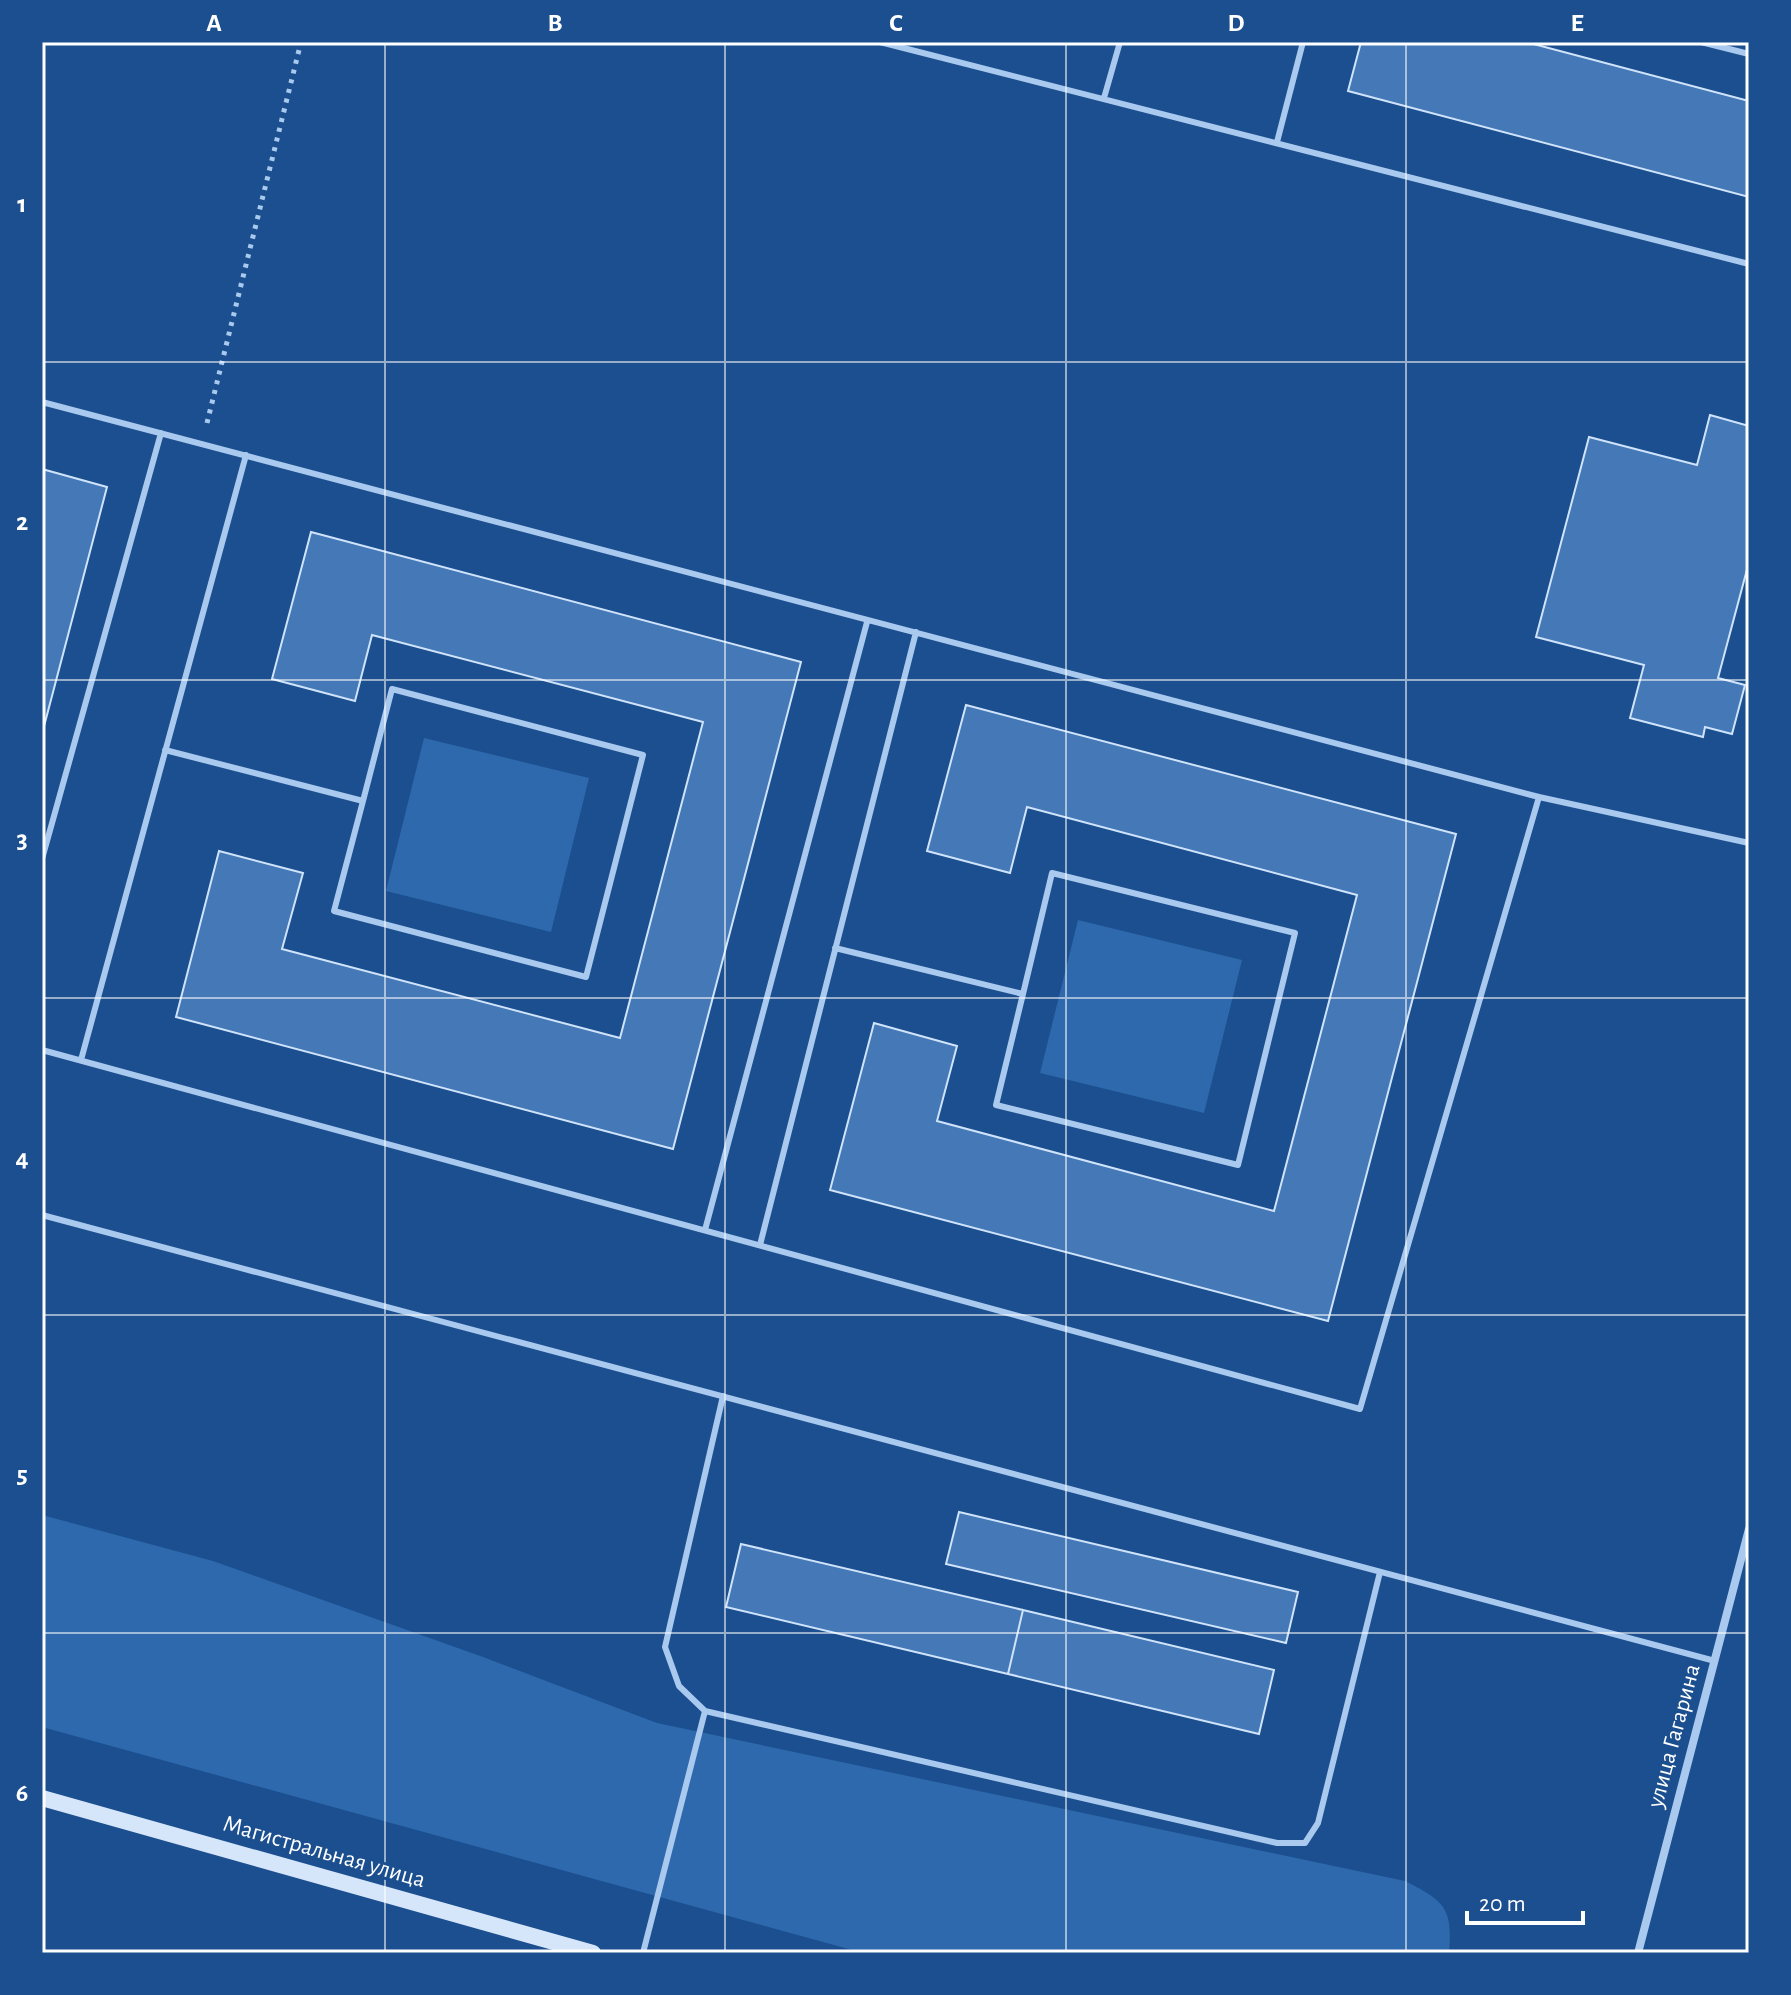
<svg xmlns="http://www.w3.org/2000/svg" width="1791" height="1995" font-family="'Alegreya Sans',sans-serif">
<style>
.green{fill:#2e69ad}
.building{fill:#4478b7;stroke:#cfe3fa;stroke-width:2}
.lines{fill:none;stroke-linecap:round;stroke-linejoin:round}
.path{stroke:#a9c9ee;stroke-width:5;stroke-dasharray:4 6;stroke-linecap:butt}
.service{stroke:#a9c9ee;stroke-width:6}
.minor{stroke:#a9c9ee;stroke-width:8}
.secondary{stroke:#d6e6fa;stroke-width:16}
.grid{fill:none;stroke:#fff;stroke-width:2;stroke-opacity:0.55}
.labels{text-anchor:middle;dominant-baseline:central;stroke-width:6;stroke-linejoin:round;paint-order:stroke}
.street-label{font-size:24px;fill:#fff;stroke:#1b4f8f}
.neatline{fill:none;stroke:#fff;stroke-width:3}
.grid-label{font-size:26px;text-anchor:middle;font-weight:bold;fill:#fff}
</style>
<rect width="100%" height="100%" fill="#1b4f8f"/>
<!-- green -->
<path class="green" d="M424,738l165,40 -38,154 -165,-41z
M1078,920l164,40 -38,153 -164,-40z
M42,1515l171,46 270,96 174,66 748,158c39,20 48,26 44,72h-586l-821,-226z"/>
<!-- building -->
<path class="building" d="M1361,42h165l223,59v96l-401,-106z
M1710,415l39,11v136l-31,116 27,7 -13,49 -27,-7 -2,10 -73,-19 14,-53 -108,-28 53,-200 108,28z
M42,469l65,18 -65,247z
M311,532l490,130 -128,487 -497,-132 43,-166 84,22 -21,76 338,89 83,-316 -331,-87 -17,66 -83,-22z
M966,705l490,129 -128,487 -498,-131 44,-167 83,23 -20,75 337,90 83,-316 -330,-88 -17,66 -83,-22z
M959,1512l339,80 -12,51 -340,-79z
M741,1544l282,66 -15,64 -282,-67z
M1023,1610l251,60 -15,64 -251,-60z"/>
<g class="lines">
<!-- path -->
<path class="path" d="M207,423l94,-381"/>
<!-- service -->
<path class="service" d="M880,42l869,222
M1701,42l48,12
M1104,98l16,-56
M1277,142l26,-100
M42,402l1497,395 210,46
M165,750l198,51 29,-112 251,66 -57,222 -252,-66 29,-110
M42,859l119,-426
M835,948l188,46 29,-121 243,60 -57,232 -242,-60 27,-111
M42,1050l1318,359 179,-612
M81,1060l165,-605
M42,1215l1673,446
M705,1230l162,-608
M760,1245l156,-613
M705,1711l572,132h28l13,-20 62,-251
M643,1953l62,-242 -26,-25 -14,-39 58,-251"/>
<!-- minor -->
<path class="minor" d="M1638,1953l111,-424"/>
<!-- secondary -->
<path class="secondary" d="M42,1798l551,155"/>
</g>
<!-- grid -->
<path class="grid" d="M385,42v1911M725,42v1911M1066,42v1911M1406,42v1911M42,362h1707M42,680h1707M42,998h1707M42,1315h1707M42,1633h1707"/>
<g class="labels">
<!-- street labels -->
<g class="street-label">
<text transform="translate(1674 1736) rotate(-75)">улица Гагарина</text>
<text transform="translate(324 1852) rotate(16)">Магистральная улица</text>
</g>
</g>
<!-- border -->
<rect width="1791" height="1995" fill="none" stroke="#1b4f8f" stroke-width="88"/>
<!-- scale -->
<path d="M1467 1911v12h116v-12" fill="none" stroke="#ffffff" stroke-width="4"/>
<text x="1479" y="1911" font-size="24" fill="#ffffff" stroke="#1b4f8f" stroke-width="6" paint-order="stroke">20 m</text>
<rect x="44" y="44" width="1703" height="1907" class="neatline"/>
<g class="grid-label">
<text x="214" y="31">A</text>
<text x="555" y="31">B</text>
<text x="896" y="31">C</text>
<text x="1236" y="31">D</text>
<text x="1577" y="31">E</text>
<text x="22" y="212">1</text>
<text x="22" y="530">2</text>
<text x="22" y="848">3</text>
<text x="22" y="1166">4</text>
<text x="22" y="1483">5</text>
<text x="22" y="1801">6</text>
</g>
</svg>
